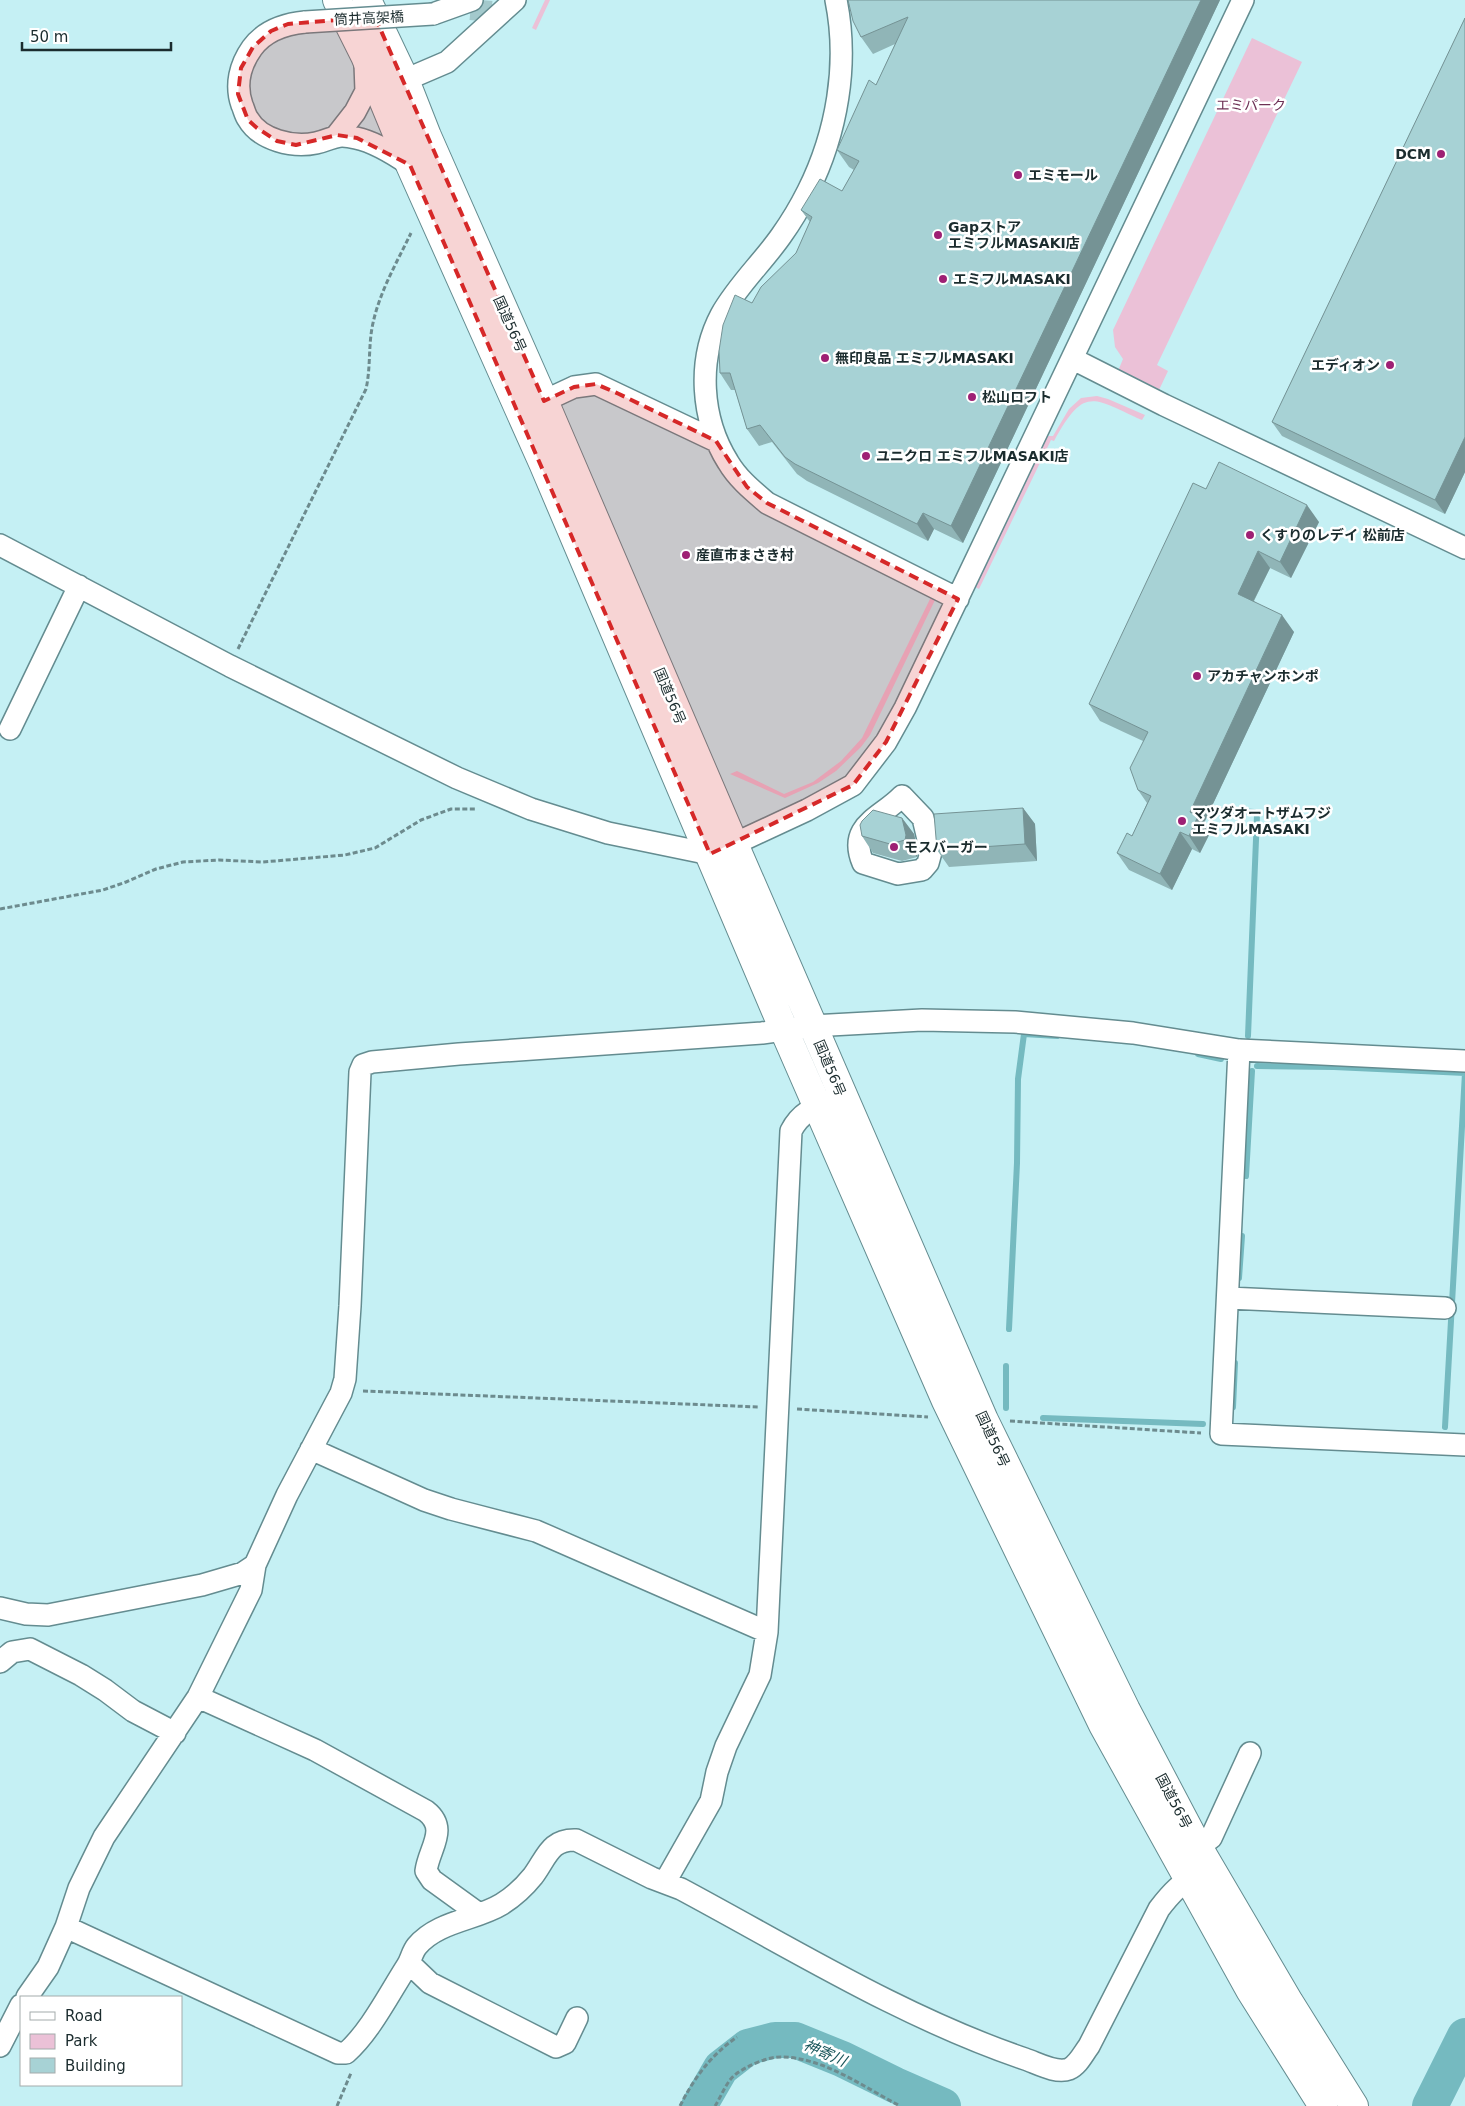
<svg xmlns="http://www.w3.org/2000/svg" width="1465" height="2106" font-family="'DejaVu Sans','Noto Sans JP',sans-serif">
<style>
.green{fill:#ebc1d7}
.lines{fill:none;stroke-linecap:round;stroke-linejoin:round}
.stream{stroke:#75bac0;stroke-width:6}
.river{stroke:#75bac0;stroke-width:36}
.minor-tunnel{stroke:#a3c9cc;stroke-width:21;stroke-dasharray:21 11;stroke-linecap:butt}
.minor-casing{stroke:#648c90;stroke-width:24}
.highway-casing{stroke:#648c90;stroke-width:30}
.path{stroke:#6d8b8e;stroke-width:3;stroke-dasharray:5 2.5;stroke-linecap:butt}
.minor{stroke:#fff;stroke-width:21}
.highway{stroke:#fff;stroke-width:28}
.minor-bridge-casing{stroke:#648c90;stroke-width:24;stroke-linecap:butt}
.minor-bridge{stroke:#fff;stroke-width:21}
.wall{fill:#90b5b7}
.shaded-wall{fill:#759395}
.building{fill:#a7d2d5;stroke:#759395}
.marked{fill:#d62828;fill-opacity:0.2;stroke:#d62828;stroke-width:4;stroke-dasharray:10 6;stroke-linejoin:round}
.poi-dot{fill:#9e2074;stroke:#fff;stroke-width:2}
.labels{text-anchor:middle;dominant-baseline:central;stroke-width:5;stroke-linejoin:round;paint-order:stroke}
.street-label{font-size:14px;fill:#1b2c2e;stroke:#fff}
.park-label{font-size:14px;fill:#6d2f54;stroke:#fff}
.poi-label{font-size:14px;font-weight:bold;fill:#1b2c2e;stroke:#fff;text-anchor:start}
.water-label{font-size:15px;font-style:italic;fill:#19555a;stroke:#fff}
</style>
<rect width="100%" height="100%" fill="#c5f0f4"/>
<!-- green -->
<path class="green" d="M545,0h5l-14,30 -4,-2z
M1252,38l50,24 -145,303 11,6 -9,19 -41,-19 5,-12 -8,-12 -2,-17z
M1097,396l11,3 37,16 -3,5c-50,-23 -58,-34 -88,21l-3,-1 -72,149 -4,-2 72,-151h6l16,-27 12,-11z
M931,597l4,3 -65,135 -9,12 -25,24 -18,12 -33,15 -55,-24 7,-3 47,23 29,-12 28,-21 21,-23z"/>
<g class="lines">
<!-- stream -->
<path class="stream" d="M1223,810l31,2 3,3 -9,221
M1198,1054l23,5
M1257,1066l77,1 131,6
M1246,1176l6,-105
M1239,1278l3,-42
M1009,1329l8,-166 1,-84 6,-45 33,2
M1233,1407l2,-44
M1006,1408v-42
M1043,1418l160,6
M1445,1427l20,-354"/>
<!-- river -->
<path class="river" d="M699,2106l22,-38 27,-21 27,-7h20l47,19 53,26 48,21
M1430,2106l35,-70"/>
<!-- minor-tunnel -->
<path class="minor-tunnel" d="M480,21l2,-21"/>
<defs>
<path id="minor" d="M836,0c13,64 1,133 -28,191 -8,16 -17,31 -27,45 -19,27 -44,50 -60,79 -24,45 -20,104 7,147 10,17 25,29 39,41l191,96
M433,14l39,-14
M305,22c-20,2 -40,8 -53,26 -12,17 -17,37 -10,57 2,4 3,10 6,14 12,21 45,29 68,24 18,-4 18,-10 40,-5 19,4 38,16 54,27
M405,80l42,-18 68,-62
M337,135l18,-23 11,-21 -1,-27
M1073,359l91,46 301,143
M544,401l30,-14 22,-3 120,57
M0,545l230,121 227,112 74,31 77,24 102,21 24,-10 73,-34 46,-25 33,-43 19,-34 58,-121 280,-587
M10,729l69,-143
M902,796l21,22 8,34 -3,11 -6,7 -24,4 -35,-11c-16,-38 18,-45 39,-67z
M1239,1050l-18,384 244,11
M1228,1298l217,10
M311,1449l113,51 27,9 85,22 231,101
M0,1608l26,6 22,1 154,-30 41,-12 12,-8
M0,1662l12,-10 18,-3 51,26 24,15 28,21 42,22
M198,1697l117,53 111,61c23,18 3,37 0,60l6,9 47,34
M1197,1845l14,-7 39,-85
M665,1882l46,-81 6,-29 9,-26 34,-71 7,-43 24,-501c9,-18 23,-24 41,-31
M66,1927l272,126h8c24,-21 43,-59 61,-87 4,-6 5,-14 10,-20 21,-25 59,-26 85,-42 11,-7 23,-18 31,-28 14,-19 17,-37 43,-36l76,38 29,11c112,60 223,129 344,170 12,4 31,15 44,10 9,-4 14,-15 20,-23l70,-137c12,-16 23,-27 41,-37
M409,1963l21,20 126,64 9,-4 12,-25
M27,1997l21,-30 18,-40 13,-39 25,-51 94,-140 53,-107 4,-25 32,-70 54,-102 4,-14 5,-73 10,-234 3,-7 9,-3 87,-8 303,-21 50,-7 110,-6 93,2 118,11 106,17 226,11
M0,2046l21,-41"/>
<path id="highway" d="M337,0l28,56 45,109 133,298 241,567 162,371 157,324 147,265 73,116
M367,0l38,80 22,56 117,265 190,443 250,576 142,290 71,135 92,157 65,104"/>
</defs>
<!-- minor casing -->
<use href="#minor" class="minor-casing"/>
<!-- highway casing -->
<use href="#highway" class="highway-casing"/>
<!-- path -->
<path class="path" d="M238,649l128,-260c5,-22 2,-44 7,-66 7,-32 24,-61 38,-90
M0,909l103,-19 23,-8 30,-13 27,-7 36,-2 44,2 82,-7 30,-7 46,-28 30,-11h25
M363,1391l396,16
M797,1409l131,8
M1010,1421l191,12
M337,2106l14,-33
M680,2106c14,-28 31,-51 57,-69
M715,2106c6,-9 12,-26 21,-32 11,-8 32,-18 47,-17 41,1 81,30 117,49"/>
<!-- minor -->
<use href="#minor" class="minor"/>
<!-- highway -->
<use href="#highway" class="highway"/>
<defs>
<path id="minor-bridge" d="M305,22l128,-8"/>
</defs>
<!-- minor-bridge casing -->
<use href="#minor-bridge" class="minor-bridge-casing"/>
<!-- minor-bridge -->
<use href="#minor-bridge" class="minor-bridge"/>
</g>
<!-- wall -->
<path class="wall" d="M848,0h372l-257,543 -29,-14 -6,12 -121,-60 -10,-7 -25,-32 -13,4 -12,-17 -12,-39h-4l-11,-17 32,-70 44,-50 14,-31 -9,-12 41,-19 12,-21 -5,-3 -12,-17 39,-65 19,-41 -22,10 -12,-17z
M1465,18v454l-20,42 -163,-78 -10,-14z
M1206,489l113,33 -28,56 -21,-10 -16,33 40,31 -90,191 6,10 -10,20 -8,-4 -20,41 -43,-20 -12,-17 15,-17 15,-33 -9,-13 5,-49 -43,-20 -11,-17z
M1023,808l12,16 2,37 -88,6 -12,-17z
M902,818l12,16 4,18 -1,5 -15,4 -29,-8 -11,-17z"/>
<!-- shaded-wall -->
<path class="shaded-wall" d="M1201,0h19l-257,543 -12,-17z
M1465,437v35l-20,42 -10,-14z
M1307,505l12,17 -28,56 -11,-16z
M923,513l11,16 -6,12 -11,-17z
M1258,551l12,17 -21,42 -11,-16z
M1282,615l12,17 -90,191 6,10 -10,20 -11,-17 1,-24z
M1023,808l12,16 2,37 -12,-17z
M902,818l12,16 4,18 -1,5 -12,-17z
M1180,832l12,17 -20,41 -12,-16z"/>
<!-- building -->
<path class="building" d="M848,0h353l-250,526 -28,-13 -6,11 -122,-60 -10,-7 -25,-32 -13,4 -17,-56h-10l-1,-22 4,-26 12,-30 17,8 9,-16 35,-34 16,-36 -11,-7 19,-31 22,12 17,-30 -22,-11 32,-70 7,5 32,-68 -47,20 -8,-16z
M1465,18v419l-30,63 -163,-78z
M1219,462l88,43 -27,57 -22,-11 -20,43 44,21 -92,197 8,4 -9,20 -9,-4 -20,42 -43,-21 10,-20 5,3 19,-40 -13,-6 -8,-22 18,-36 -59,-28 104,-221 13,6z
M1023,808l2,36 -88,6 -3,-36z
M873,810l29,8 4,17 -1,5 -15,4 -28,-8 -2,-11 2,-4z"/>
<!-- marked area -->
<path class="marked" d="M375,17l169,384 30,-14 22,-3 23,10 97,47 31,46 20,16 191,96 -72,143 -33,43 -143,69 -300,-689 -53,-27 -20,-3 -41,10 -19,-4 -20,-13 -9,-8 -10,-26 3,-26 12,-21 18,-16 17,-7z"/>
<!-- markers -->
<g class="poi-dot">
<circle cx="1441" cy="154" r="5"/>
<circle cx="1018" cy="175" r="5"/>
<circle cx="938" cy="235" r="5"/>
<circle cx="943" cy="279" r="5"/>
<circle cx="825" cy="358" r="5"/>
<circle cx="1390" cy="365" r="5"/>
<circle cx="972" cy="397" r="5"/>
<circle cx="866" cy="456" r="5"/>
<circle cx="1250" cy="535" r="5"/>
<circle cx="686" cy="555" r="5"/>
<circle cx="1197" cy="676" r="5"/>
<circle cx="1182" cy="821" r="5"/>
<circle cx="894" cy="847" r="5"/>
</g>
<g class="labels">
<!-- street labels -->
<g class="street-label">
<text transform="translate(369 18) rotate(-3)">筒井高架橋</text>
<text transform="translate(510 324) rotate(66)">国道56号</text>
<text transform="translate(670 696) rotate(67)">国道56号</text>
<text transform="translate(830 1068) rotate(67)">国道56号</text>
<text transform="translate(993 1439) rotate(65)">国道56号</text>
<text transform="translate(1174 1801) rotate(62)">国道56号</text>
</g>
<!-- park labels -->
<g class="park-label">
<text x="1251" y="105">エミパーク</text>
</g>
<!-- poi labels -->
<g class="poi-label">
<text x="1431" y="154" text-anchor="end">DCM</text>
<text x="1028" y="175">エミモール</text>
<text x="948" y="227">Gapストア<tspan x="948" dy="16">エミフルMASAKI店</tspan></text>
<text x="953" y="279">エミフルMASAKI</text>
<text x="835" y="358">無印良品 エミフルMASAKI</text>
<text x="1380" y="365" text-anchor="end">エディオン</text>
<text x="982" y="397">松山ロフト</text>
<text x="876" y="456">ユニクロ エミフルMASAKI店</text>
<text x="1260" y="535">くすりのレデイ 松前店</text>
<text x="696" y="555">産直市まさき村</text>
<text x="1207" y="676">アカチャンホンポ</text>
<text x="1192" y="813">マツダオートザムフジ<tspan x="1192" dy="16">エミフルMASAKI</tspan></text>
<text x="904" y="847">モスバーガー</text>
</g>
<!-- water labels -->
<g class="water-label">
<text transform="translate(825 2053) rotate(24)">神寄川</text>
</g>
</g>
<!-- legend -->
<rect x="20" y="1996" width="162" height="90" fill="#ffffff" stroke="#a4abab"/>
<rect x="30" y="2012" width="25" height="8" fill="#ffffff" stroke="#a4abab"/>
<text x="65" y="2021" font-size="15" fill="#1b2c2e">Road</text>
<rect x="30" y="2034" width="25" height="15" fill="#ebc1d7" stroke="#a4abab"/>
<text x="65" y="2046" font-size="15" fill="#1b2c2e">Park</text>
<rect x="30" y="2058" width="25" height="15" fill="#a7d2d5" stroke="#a4abab"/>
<text x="65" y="2071" font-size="15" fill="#1b2c2e">Building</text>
<!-- scale -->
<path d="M22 42v8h149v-8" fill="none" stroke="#1b2c2e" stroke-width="2.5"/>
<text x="30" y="42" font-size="15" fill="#1b2c2e" stroke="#ffffff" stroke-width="4" paint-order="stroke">50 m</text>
</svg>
